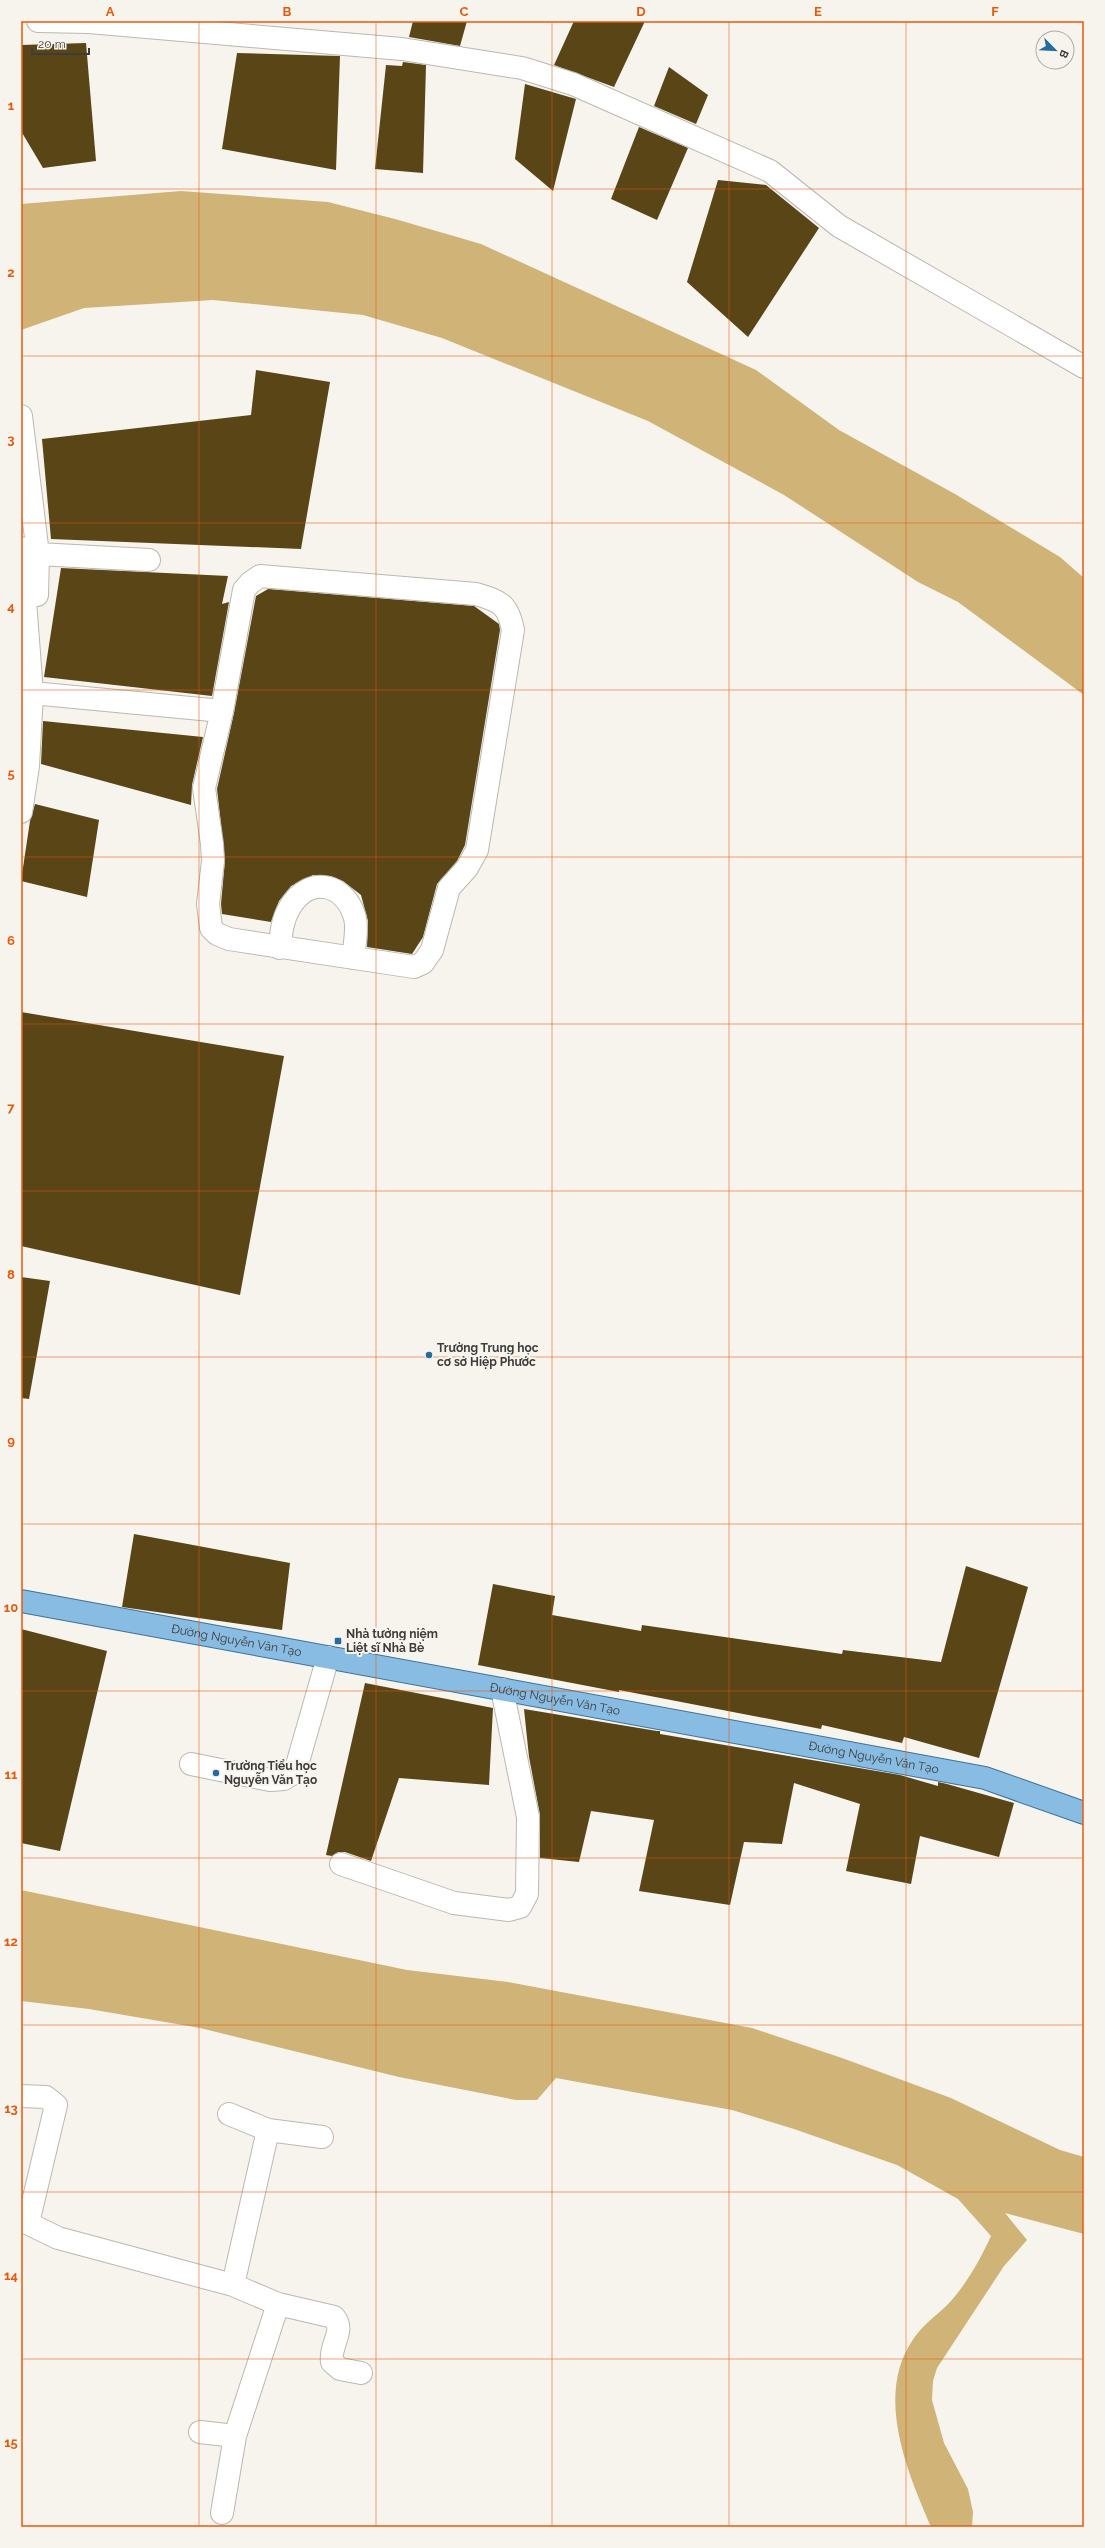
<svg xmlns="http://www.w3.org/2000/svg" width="1105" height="2548" font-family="Raleway,sans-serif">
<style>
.water{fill:#d0b376}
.building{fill:#594516}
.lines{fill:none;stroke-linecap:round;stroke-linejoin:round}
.minor-casing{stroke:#bbb8b1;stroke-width:24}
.major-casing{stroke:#3a739b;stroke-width:24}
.minor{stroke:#fff;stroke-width:22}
.major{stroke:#88bce2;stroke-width:22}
.grid{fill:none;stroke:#e8590c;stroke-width:1;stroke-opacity:0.55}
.poi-dot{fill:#246da1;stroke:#f7f4ee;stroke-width:1.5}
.labels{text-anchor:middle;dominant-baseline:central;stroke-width:4;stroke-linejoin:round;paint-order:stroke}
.poi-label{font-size:12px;font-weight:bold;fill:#3d3c3a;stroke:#f7f4ee;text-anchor:start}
.street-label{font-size:12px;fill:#3d3c3a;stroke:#f7f4ee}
.neatline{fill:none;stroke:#e8590c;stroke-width:1.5}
.grid-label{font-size:13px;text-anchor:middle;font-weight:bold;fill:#e8590c}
</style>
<rect width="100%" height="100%" fill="#f7f4ee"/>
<!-- water -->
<path class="water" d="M181,191l147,11 67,17 86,25 275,126 83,60 116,64 105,63 24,21v117l-126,-93 -40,-20 -134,-87 -136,-74 -206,-83 -79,-23 -150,-15 -129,8 -63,22v-126z
M21,1890l386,80 101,12 244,46 90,30 109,40 109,52 24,7v77l-79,-21 22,27 -23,26 -67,102 -4,13 -1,19 12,43 24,46 5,23 -1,15h-41c-24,-56 -57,-133 -17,-189 10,-15 25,-24 37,-37 16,-18 30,-43 40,-65l-33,-37 -61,-34 -103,-36 -62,-19 -176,-32 -19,22h-21l-117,-23 -199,-49 -111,-19 -68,-8z"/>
<!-- building -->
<path class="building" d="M413,21h54l-7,25 -51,-9z
M574,21h71l-31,66 -60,-22z
M86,43l10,118 -53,7 -22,-37v-86z
M237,53l103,3 -4,114 -114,-21z
M403,62l23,3 -3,108 -48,-4 11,-104 16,1z
M669,67l39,28 -12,29 -42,-18z
M525,84l51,15 -23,92 -38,-32z
M639,127l49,21 -31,72 -46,-21z
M718,180l48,5 53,43 -71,109 -61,-55z
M256,370l74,12 -29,167 -250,-10 -9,-100 209,-24z
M61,568l167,8 -6,28 7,-2 -17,94 -168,-19z
M268,589l206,17 25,18 1,6 -35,215 -8,16 -20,23 -14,53 -11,17 -45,-7 1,-26 -7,-26 -18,-14 -12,-5 -18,-1 -22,11 -12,15 -8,21 -49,-8 -1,-10 4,-44 -8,-71 17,-76 22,-117z
M43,721l160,16 -11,48 -1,20 -150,-41z
M35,804l64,16 -12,77 -66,-16 9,-60z
M21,1012l263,44 -44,239 -219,-49z
M21,1277l29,4 -21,118 -8,-1z
M134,1534l156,29 -8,67 -160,-23z
M966,1566l62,21 -49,171 -75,-21 -2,6 -80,-18 -1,4 -202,-39v2l-141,-27 15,-81 62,12 -3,19 89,16 1,-6 200,29 1,-4 98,12z
M21,1629l86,22 -47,200 -39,-8z
M365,1683l128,25 -4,77 -90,-7 -28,83 -26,-9h-7l-6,4 -6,-1z
M524,1709l133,22h3v3l240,41 38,11v-4l9,2 67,19 -15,54 -79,-21 -9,48 -65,-13 14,-67 -66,-21 -12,61 -38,-2 -14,63 -91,-14 15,-71 -63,-9 -12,51 -39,-4v-43l-11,-58z"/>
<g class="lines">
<defs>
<path id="minor" d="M38,21l51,1 313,27 120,19 51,16 197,87 69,55 245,141
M21,416l17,138 -1,41
M21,548l11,145 -4,73 -7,46
M38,554l111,6
M260,576l216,18c24,7 32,10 37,36l-36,220 -10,18 -18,20 -17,62 -9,13 -9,4 -185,-28 -12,-5 -6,-6 -3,-24 5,-43 -1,-17 -8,-56 18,-77 22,-121 6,-7z
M32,693l190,18
M280,948c1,-15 2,-28 10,-41 20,-33 56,-23 65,11 3,12 -1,29 -2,40
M191,1764l79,16 14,-1 11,-7 33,-115
M341,1864l113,39 55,7 11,-3 7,-13 1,-77 -26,-128
M21,2096l25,1 10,8 -28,118
M229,2114l39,16 54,7
M21,2220l37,18 175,47 45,19 56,13c12,14 -5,28 -2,45l8,7 21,4
M233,2285l35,-155
M200,2432l35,4 43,-132
M222,2513l13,-77"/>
<g id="major">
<path id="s1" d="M21,1601l964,177 99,35"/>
</g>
</defs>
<!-- minor casing -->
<use href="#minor" class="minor-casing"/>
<!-- major casing -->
<use href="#major" class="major-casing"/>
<!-- minor -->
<use href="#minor" class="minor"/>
<!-- major -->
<use href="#major" class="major"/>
</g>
<!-- grid -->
<path class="grid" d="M199,21v2506M376,21v2506M552,21v2506M729,21v2506M906,21v2506M21,189h1063M21,356h1063M21,523h1063M21,690h1063M21,857h1063M21,1024h1063M21,1191h1063M21,1357h1063M21,1524h1063M21,1691h1063M21,1858h1063M21,2025h1063M21,2192h1063M21,2359h1063"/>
<!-- markers -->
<g class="poi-dot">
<circle cx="429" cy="1355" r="4"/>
<rect x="334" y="1637" width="8" height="8" rx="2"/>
<circle cx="216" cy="1773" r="4"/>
</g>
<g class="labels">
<!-- poi labels -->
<g class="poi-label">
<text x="437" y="1348">Trường Trung học<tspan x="437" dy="14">cơ sở Hiệp Phước</tspan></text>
<text x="346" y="1634">Nhà tưởng niệm<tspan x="346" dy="14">Liệt sĩ Nhà Bè</tspan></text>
<text x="224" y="1766">Trường Tiểu học<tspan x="224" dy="14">Nguyễn Văn Tạo</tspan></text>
</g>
<!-- street labels -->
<g class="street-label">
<text stroke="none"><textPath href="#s1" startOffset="219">Đường Nguyễn Văn Tạo</textPath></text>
<text stroke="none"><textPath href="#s1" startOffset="543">Đường Nguyễn Văn Tạo</textPath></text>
<text stroke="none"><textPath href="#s1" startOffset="867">Đường Nguyễn Văn Tạo</textPath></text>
</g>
</g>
<!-- border -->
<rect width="1105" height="2548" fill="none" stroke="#f7f4ee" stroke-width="44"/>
<!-- north arrow -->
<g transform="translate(1055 50) rotate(114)"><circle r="19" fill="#f7f4ee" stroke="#adaaa6"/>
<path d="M0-3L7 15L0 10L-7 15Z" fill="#246da1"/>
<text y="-6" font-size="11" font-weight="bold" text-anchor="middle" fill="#3d3c3a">B</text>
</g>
<!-- scale -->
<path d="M32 48v6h57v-6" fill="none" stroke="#3d3c3a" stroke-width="2"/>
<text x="38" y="48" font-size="12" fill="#3d3c3a" stroke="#f7f4ee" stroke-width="3" paint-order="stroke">20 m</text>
<rect x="22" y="22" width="1061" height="2504" class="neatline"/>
<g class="grid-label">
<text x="110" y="16">A</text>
<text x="287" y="16">B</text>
<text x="464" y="16">C</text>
<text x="641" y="16">D</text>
<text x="818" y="16">E</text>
<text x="995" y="16">F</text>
<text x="11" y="110">1</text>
<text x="11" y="277">2</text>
<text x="11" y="444">3</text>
<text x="11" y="611">4</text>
<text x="11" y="778">5</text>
<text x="11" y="945">6</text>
<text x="11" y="1112">7</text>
<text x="11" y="1279">8</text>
<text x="11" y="1445">9</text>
<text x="11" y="1612">10</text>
<text x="11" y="1779">11</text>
<text x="11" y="1946">12</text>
<text x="11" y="2113">13</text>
<text x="11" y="2280">14</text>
<text x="11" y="2447">15</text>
</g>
</svg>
